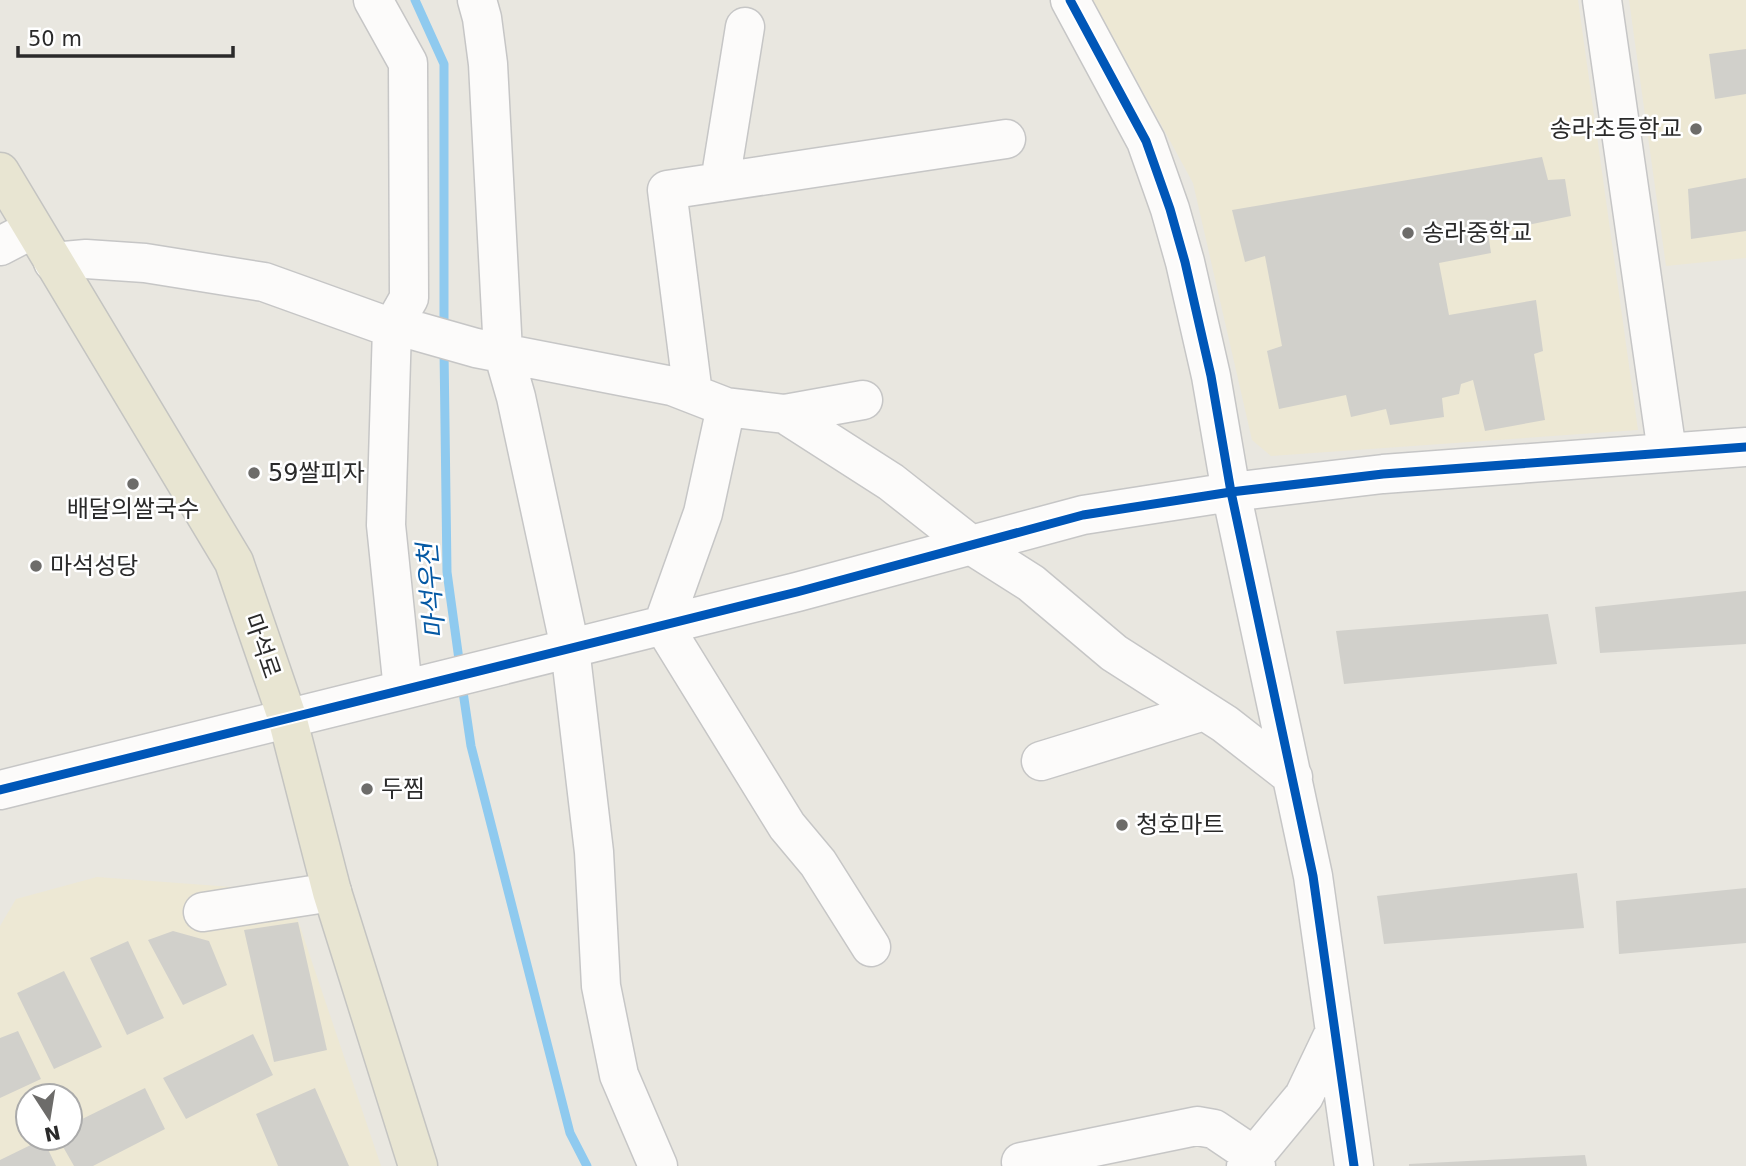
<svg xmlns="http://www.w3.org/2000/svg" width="1746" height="1166" font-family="'DejaVu Sans','Noto Sans KR',sans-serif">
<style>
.education{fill:#ede8d4;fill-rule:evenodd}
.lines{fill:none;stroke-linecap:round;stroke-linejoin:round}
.stream{stroke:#8fcaef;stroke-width:9}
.building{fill:#d1d0cb}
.minor-casing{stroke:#c6c6c6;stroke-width:41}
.major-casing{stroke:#c4c4c1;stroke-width:41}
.minor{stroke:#fcfbfa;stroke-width:38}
.major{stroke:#e8e5d2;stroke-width:38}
.cycleway-casing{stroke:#fff;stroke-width:13}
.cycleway{stroke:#0057b8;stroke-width:9}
.poi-dot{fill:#6d6c6a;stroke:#fff;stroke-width:2.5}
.labels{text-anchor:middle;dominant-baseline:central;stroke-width:5;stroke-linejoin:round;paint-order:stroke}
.poi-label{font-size:24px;fill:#2a2a2a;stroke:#fff;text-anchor:start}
.street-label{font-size:24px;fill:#2a2a2a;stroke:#fff}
.water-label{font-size:26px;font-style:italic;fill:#0559a4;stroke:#fff}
</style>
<rect width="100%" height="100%" fill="#e9e7e0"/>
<!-- education -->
<path class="education" d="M1093,0h485l60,430 -367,26 -19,-16 -59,-257z
M1629,0h117v258l-80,8z
M97,877l191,14 93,275h-381v-240l16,-27zM28,1096h42v42h-42z"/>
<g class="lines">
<!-- stream -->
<path class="stream" d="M415,0l29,64v265
M444,350l3,222 13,95
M462,685l9,61 99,387 17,33"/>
</g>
<!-- building -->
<path class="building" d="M1746,49v45l-31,5 -6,-45z
M1542,157l6,23 17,-1 6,37 -83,17 3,20 -52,10 10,52 87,-15 7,51 -9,3 11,66 -60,11 -12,-51 -12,4 -2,10 -17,4 2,19 -54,8 -4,-16 -35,8 -5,-22 -67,14 -12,-58 15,-5 -17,-90 -20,6 -13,-52z
M1746,178v53l-55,8 -3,-50z
M1746,591v53l-146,9 -5,-46z
M1548,614l9,50 -213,20 -8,-53z
M1577,873l7,55 -200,16 -7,-48z
M1746,888v55l-127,11 -3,-53z
M298,922l29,128 -53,12 -30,-132z
M173,931l36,10 18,44 -44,20 -35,-65z
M128,941l36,77 -37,17 -37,-77z
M64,971l38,76 -48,22 -37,-76z
M18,1031l23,48 -41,19v-60z
M253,1034l20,41 -87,44 -23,-41z
M145,1088l20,41 -72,37h-19l-16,-28h12v-13z
M315,1088l34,78h-71l-22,-52z
M43,1139l13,27h-56v-6z
M1585,1155l2,11h-178v-2z"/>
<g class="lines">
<defs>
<path id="minor" d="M373,0l35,63 1,235 -17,30 -6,197 17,165
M477,0l5,18 6,46 15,288 13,45 54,251 24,204 7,134 18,89 39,91
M1070,0l76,141 24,68 15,53 26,114 20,116 82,384 41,290
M1602,0l65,452
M720,182l25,-155
M0,246l33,-17
M53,262l33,-3 59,4 119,19 128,46 17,1 67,19 196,38 54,21 59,7 78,-14
M693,394l-26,-204 339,-51
M726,407l-23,106 -40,112 124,201 31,37 53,84
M785,414l106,68 80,63 60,38 83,70 111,71 68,53
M1041,761l163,-50
M0,790l797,-198 286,-77 148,-23 152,-18 363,-27
M203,912l129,-20
M1021,1162l176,-36 17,3 40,27 2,10
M1246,1166l58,-70 31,-65"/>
<path id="major" d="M0,172l234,390 53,155 45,175 86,274"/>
</defs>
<!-- minor casing -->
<use href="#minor" class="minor-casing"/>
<!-- major casing -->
<use href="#major" class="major-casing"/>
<!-- minor -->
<use href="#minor" class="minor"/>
<!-- major -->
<use href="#major" class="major"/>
<defs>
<path id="cycleway" d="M1070,0l76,141 24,68 15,53 26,114 20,116 82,384 41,290
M0,790l797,-198 286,-77 148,-23 152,-18 363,-27"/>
</defs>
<!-- cycleway casing -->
<use href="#cycleway" class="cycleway-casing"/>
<!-- cycleway -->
<use href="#cycleway" class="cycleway"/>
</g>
<!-- markers -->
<g class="poi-dot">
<circle cx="1696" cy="129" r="7"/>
<circle cx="1408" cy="233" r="7"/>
<circle cx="254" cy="473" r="7"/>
<circle cx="133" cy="484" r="7"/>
<circle cx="36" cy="566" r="7"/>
<circle cx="367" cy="789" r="7"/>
<circle cx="1122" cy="825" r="7"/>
</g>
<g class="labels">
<!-- poi labels -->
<g class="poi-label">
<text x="1682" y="129" text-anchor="end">송라초등학교</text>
<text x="1422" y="233">송라중학교</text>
<text x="268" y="473">59쌀피자</text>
<text x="133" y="509" text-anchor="middle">배달의쌀국수</text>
<text x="50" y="566">마석성당</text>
<text x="381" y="789">두찜</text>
<text x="1136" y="825">청호마트</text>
</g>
<!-- street labels -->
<g class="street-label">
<text transform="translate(262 646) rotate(71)">마석로</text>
</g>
<!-- water labels -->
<g class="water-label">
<text transform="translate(431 591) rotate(-95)">마석우천</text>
</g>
</g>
<!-- north arrow -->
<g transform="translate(49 1117) rotate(168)"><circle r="33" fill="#ffffff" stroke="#aaaaaa" stroke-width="2"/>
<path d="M0-5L12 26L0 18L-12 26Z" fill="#6d6c6a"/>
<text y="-10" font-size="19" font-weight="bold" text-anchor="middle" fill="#2a2a2a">N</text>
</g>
<!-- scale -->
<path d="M18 46v10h215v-10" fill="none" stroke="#2a2a2a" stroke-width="3.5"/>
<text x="28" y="46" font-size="21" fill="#2a2a2a" stroke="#ffffff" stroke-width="5" paint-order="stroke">50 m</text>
</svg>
